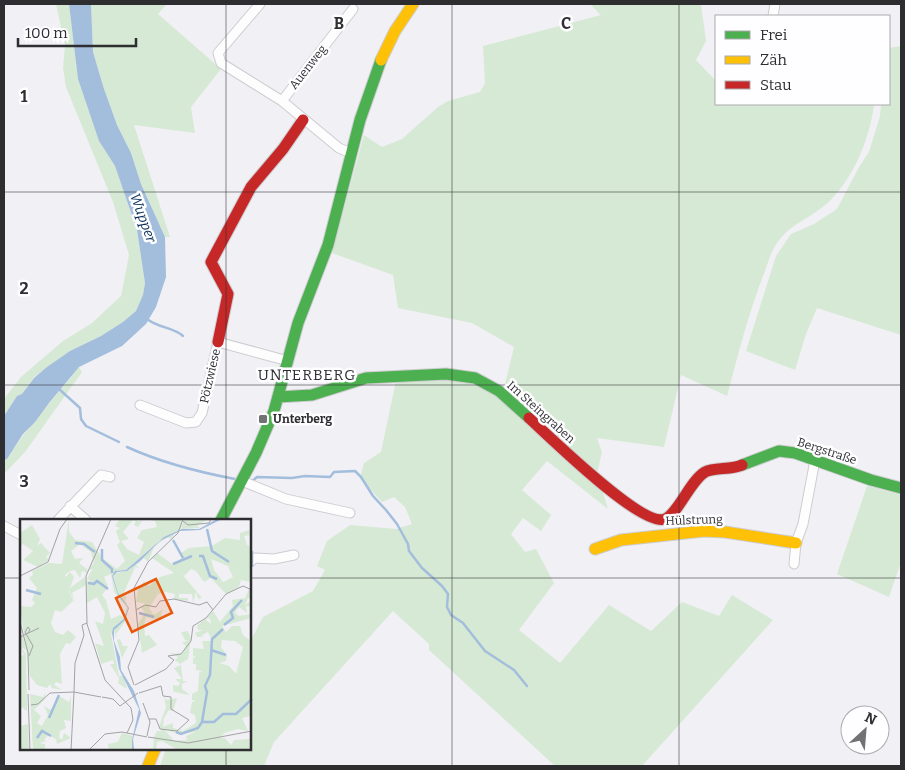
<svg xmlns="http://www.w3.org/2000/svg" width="905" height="770" font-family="Bitter,serif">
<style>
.green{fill:#d6e9d4}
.water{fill:#a3bddd}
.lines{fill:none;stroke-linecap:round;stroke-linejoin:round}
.stream{stroke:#a3bddd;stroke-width:2.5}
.street-casing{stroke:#cdccd0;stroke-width:11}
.fast-casing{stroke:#cdccd0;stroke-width:13}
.slow-casing{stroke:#cdccd0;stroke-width:13}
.jam-casing{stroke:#cdccd0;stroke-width:13}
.street{stroke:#fdfdfe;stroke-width:9}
.fast{stroke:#4caf50;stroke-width:11}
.slow{stroke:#ffc107;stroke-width:11}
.jam{stroke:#c62828;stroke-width:11}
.grid{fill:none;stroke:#2e2e30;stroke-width:1;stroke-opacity:0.55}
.poi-dot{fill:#727275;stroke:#fefdff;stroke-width:2}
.labels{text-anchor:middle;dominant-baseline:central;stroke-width:5;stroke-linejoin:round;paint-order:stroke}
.street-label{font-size:12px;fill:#2e2e30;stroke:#fefdff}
.poi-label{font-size:12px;font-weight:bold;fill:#2e2e30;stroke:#fefdff;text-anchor:start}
.water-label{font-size:14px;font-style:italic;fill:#062e57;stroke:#fefdff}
.quarter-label{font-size:15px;letter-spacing:1px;fill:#2e2e30;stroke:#fefdff}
.inset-river{fill:none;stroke:#a3bddd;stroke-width:2.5}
.inset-road{fill:none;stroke:#a3a2a6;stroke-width:1}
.view{fill:#e8590c;fill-opacity:0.15;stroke:#e8590c;stroke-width:2.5}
.inset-edge{fill:none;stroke:#2e2e30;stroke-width:2.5}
.grid-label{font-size:16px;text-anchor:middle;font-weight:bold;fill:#2e2e30;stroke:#fefdff;stroke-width:5;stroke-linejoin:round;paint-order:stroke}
</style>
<rect width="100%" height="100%" fill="#f1f0f5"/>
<!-- green -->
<path class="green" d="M56,4h13l9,75 21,62 16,25 22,64 8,53 -2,12 -7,16 -13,11 -22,14 -31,15 -36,26 -12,17 -5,2 -13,20v-17l17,-22 42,-36 29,-18 29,-27 8,-41 -16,-53 -47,-115 -3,-19 2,-22z
M91,4h76l-9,10 63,55 -30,38 4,26 -61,-8 36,112h-5l-24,-53 -10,-31 -14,-28 -13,-36 -11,-37z
M590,4h111l5,37 -10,19 20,21v23h158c-4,36 -24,84 -54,105 -19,14 -33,17 -46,39 -5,8 -7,19 -11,28 -15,39 -25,79 -36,120l-46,-21 -17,72 -67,-9 5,14 -5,21 11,36 -61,-48 -25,29 29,25 -10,16 -18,-13 -12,16 14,18 11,-3 18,34 -35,47 41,33 49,-58 42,26 31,-29 37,14 13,-21 41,25 -131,146h-87l-126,-116v-6l-36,-33 -119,131 -10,24h-104l6,-17h84v-107l13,-25 50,-26 12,-21 -8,-4 10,-25 23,-16 46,4 16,-5 -7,-17 -11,-10 -12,5 -22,-24 4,-15 17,-11 15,-71 54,-3 33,10 14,8 8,-12 9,-37 -42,-24 -74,-15 -5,-33 -61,-22 32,-118 18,12 20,-8 36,-32 10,-6 32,-9 5,-9 -2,-37 118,-31z
M901,46v289l-84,-27 -11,26 -11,36 -49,-19 30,-95 15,-22 23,-10 23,-15 22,-42 10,-15 11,-36 1,-12h8v-56z
M79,367l3,5 -57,80 -21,22v-14l3,-1c21,-33 48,-61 72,-92z
M867,486l34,9v67l-12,35 -52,-23z"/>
<!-- water -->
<path class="water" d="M69,4h22l2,48 11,37 13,36 14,28 10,31 24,53 1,40 -10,30 -10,17 -24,22 -43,21 -30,36 -14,19 -12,12 -16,25 -3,1v-44l13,-20 5,-2 12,-16 13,-11 23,-16 31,-15 22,-14 13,-11 7,-16 2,-12 -8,-53 -22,-64 -16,-25 -21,-62z"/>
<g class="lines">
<!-- stream -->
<path class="stream" d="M147,319c11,9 26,8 36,17
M59,389l21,19 1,11 5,7 33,16
M127,447c35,16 71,25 108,32
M251,482l6,-5 35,1 13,-2 25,1 4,-5 21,-1 6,6 12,19 13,14 11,14 11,20 1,7 13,17 20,18 6,8 -1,13 4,8 12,8 22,28 29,19 13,16"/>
<defs>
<path id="street" d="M260,4l-42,49 3,10 61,38 57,47 12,5
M773,16l2,-12
M282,101l71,-92
M140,405l46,18 10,-1 6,-9 16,-71 70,19
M242,481l44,18 64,14
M70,506l16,14
M58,520l43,-45 9,2
M4,526l17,9
M250,562l5,-4 19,1 20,-4
M794,564l2,-21 7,-19 12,-64"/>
<path id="fast" d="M278,397l34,-2 54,-17 80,-4 29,4 24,13 30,27
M742,465l37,-14 16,2 76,27 30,8
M221,520l35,-67 18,-42 24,-88 30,-78 32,-125 21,-60"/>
<path id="slow" d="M381,60l14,-29 18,-27
M595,549l26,-9 83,-9 21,1 71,11
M148,766l7,-17"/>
<path id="jam" d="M218,342l10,-48 -17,-32 40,-75 32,-38 20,-29
M529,418c20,18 113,110 136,101 13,-5 25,-38 40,-47 9,-5 27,-2 37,-7"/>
</defs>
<!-- street casing -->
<use href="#street" class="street-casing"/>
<!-- fast casing -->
<use href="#fast" class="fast-casing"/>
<!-- slow casing -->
<use href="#slow" class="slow-casing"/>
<!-- jam casing -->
<use href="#jam" class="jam-casing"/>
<!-- street -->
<use href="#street" class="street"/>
<!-- fast -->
<use href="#fast" class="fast"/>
<!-- slow -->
<use href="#slow" class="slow"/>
<!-- jam -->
<use href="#jam" class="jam"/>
</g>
<!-- grid -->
<path class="grid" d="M226,4v516M452,4v762M679,4v762M4,192h897M4,385h897M4,578h17M250,578h651M226,749v17"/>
<!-- markers -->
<rect class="poi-dot" x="258" y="414" width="10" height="10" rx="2.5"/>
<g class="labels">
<!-- street labels -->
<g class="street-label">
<text transform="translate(308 67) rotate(-52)">Auenweg</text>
<text transform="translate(210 376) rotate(-77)">Pötzwiese</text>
<text transform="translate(541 412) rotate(42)">Im Steingraben</text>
<text transform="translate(827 451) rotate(18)">Bergstraße</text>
<text transform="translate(694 520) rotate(-2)">Hülstrung</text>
</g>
<!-- poi labels -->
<g class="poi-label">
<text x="273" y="419">Unterberg</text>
</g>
<!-- water labels -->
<g class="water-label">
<text transform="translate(143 218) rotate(70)">Wupper</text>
</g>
<!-- quarter labels -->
<g class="quarter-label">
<text x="307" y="375">UNTERBERG</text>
</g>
</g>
<!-- overview -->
<g transform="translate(20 519)">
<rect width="231" height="231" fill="#f1f0f5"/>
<path d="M49,0v13l6,8 17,2 10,16 15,11 8,-8 -8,-16 3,-3 -4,-11 4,-3 -5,-2 5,-7h17l1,3 5,-3 -5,8 -4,-2 2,-4 -3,-1 -10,12 6,7 -8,2 6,8 12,6 5,-13 -7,-4 5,-8 15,-3 -2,-6 -11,-2h38l-2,11 -20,10 -34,30 -11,1 -3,5 6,19 10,13 -5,13 -12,13 8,42h4l4,13 -9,-6 1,-5 -9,-14h4l-1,-4 -12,4 -6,-21 9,3 -9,-25 8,3 2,-11 -8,-16 -10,6v-22h4l-4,-2 4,-8h3l-5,-2 5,-6 -3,-11 -11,-8 -9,7 4,8 8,-1 -4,5 9,7 -1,3 -5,-2 -2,7 -5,-8 -5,1 -5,4 1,2 4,-5 4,5 -4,11 15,-11 1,8 -14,8 3,11 -9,-22 7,19 -12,11 -6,-2 -4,13 4,9 8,3 5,-5 8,7 -6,7 -4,-1 -6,11 2,30 -6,-2 -2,3 8,5 -10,-2 -2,-4 -3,4 -10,-3 -7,-9 -10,-70 11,1 4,-4 -3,-3 5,-12 -8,-10 4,-3 -1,-4 17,-8 13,1zM91,55l3,18 13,15 -3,11 -4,-3 -9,4 -5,-19 -4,-5 6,-8 -4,-10zM164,0h24l-11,7 3,2 -19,1zM12,6l8,14 -3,7 4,-3 9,10 -4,4 3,3 -11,7 -15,-7 10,-9 -10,-7 -3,3v-14zM229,11l1,5 -6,1 3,9 4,2v35l-10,-2 -2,7 -13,7 -15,-16 -7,4 -8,-11 -5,-2 -7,7 -3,-3 21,25 -4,1 -2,-7 -3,11 -1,-9h-13v4h9v3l-14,-2 1,-5 -9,-2 -8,2 -9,14 5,7 9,-6 -3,11 -14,-3 -2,8 1,11 4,-1 8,10 -15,8 -4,-29 7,-11 -4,-6 5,-3 -10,-2 2,-12 6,-9 5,5 11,-9 14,-4 -22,-15 5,-5 15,11 10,-6 -1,-5 8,-5 23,-2 13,-8 15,2v-7zM191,40l17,7 5,11 -10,5 -9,-12zM154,15l-2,5 -5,-2 -13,10 -6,15 -4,-4 -8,7 3,3 -4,-1 -12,28 4,2 -2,4 3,4 -7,-6 -3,-6 -5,-19 16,-4 29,-27 5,-4zM231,66v14l-3,-1 -3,7 6,-4v6l-5,-1 1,7 -8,-6 -4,5 3,4 13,-2v4l-29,8 4,6 6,-6h8l3,9 8,6v75l-9,2 6,13 -10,-2 -14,4 -4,5h5l6,7 3,-5 17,-1v11h-73l-16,-9 -5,1 -1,8h-3l1,-13 3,-6h5l-3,-4 7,-20 -2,-11 2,4 11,-2 -4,13 -4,-1 -5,8 -1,9 10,-4v5l10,3 13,-8 -1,-8 -5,-2 2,-11 4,-1 -4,-1v-6l6,-3 1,-18 3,-2 -6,-1v-6h-3v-6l4,-1 -4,-1v-8l11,1 -2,-8h10l-4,-9 -7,4 4,1h-8l-2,-4 8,-3h-5l-1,-4 8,-7 6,5 -1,-6 -4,1 7,-8 7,11 13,-16 -1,-6 13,-2zM202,121l13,1 8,6 -7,27 -7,-8 -10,-3 7,-2 1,-6 -6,-8zM145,211l15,4 15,-2 -9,4 1,4 -13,1zM107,94l-2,9 -9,12 1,6 3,-1 3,7h5l-6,12 -8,-28 11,-10zM168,112l3,8 -3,20 -8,5 -5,-4 3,-3 -8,-4 12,1 4,-8 -4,-3 6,-3h-3l-4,-8zM3,117l3,14 -5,-3 5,7 1,57 -7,-5v-49l4,-3 -4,-6v-11zM161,146l2,16h4l-5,3v5l8,6 -16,-3 -1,-3v-4l5,1 2,-3 -5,-4h7l-8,-11zM26,173l-2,8 -10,10 7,6 -4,7 5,3 6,-11 -4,-9 7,4 8,-14 10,6 2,-6v25l-7,-1 2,8 -6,3 -1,6 3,3 2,-7 7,5 -14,6 -1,-5 -8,-4 -4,5 3,1 -8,2 6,1v5l-12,1 -3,-56 13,3zM8,205l1,24 -9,2v-24zM102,214l11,3 -1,14h-23l-1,-6 10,-2z" fill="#d6e9d4" fill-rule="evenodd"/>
<path d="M197,0h30l-27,1 -20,10 -20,1 -20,10 -20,20 -13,10 -10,1 -4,4 5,17 11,15 -4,12 -11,10v11l6,16 1,13 13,21 7,22 -8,26 1,10 -2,1v-10l7,-31 -20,-40 -7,-36 1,-5 11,-9 4,-11 -10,-13 -6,-19 3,-5 11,-1 38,-33 18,-8h17z" fill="#a3bddd"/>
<path class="inset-river" d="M187,10l5,22 17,11M153,21l10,18M55,24l9,1 11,8M82,30v11l10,9v4M232,32v16M179,37h4l7,20 7,3M153,45l19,-8M68,64l6,1 3,-3 11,8M6,71l15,4M119,94l15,4M204,106l9,-7 -2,-6 11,-12M191,131l15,5M29,199l10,-23M182,203l5,-30 -2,-6 5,-11 2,-36 11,-10M156,213l5,2 17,-6 4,-6h12l9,-8h13l16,-15M17,219l5,-7 9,5"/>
<path class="inset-road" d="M91,0l-25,57 1,48 18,56 26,28 2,12 -6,13M163,2l5,4 21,-2 2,-4M0,57l28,-14 12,-33 7,-10M116,91l9,-5 11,2 4,-6 14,-2 25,6 8,-3 6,8M0,103l8,31 1,37M7,115l3,-4 -2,-3 -3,5 8,14 -4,10M0,118l19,-9M114,166l-6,-18 11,-27 -5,-52 14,-26 30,-29 5,-14M115,166l31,-16 8,-9 -6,-4 13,-2 10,-13 2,-15 13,-8 20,-24 17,-8 9,4M119,174l22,-7 2,10 8,1v12l18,11 -12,11 -17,-2 -4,-10h-7M8,175l2,56M82,178l11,2 7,7 18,-13M123,184l7,19 -3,14M11,186l7,-1 12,-11 24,-1 1,-29 9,-28 -2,-10 5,-2M128,218l40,6 64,-12M51,231l3,-58 27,5M69,231l16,-16 17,-2 25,5"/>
<path class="view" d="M136,60l16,34 -40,19 -16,-34z"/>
<rect width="231" height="231" class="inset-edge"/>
</g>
<g class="grid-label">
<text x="339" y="29">B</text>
<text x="566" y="29">C</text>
<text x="24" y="102">1</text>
<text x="24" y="294">2</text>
<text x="24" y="487">3</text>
</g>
<!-- border -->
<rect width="905" height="770" fill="none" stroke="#2e2e30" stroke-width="10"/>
<!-- legend -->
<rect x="715" y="15" width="175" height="90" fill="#fefdff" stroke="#abaaac"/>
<rect x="725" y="31" width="25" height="8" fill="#4caf50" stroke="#abaaac"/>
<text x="760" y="40" font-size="15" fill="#2e2e30">Frei</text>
<rect x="725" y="56" width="25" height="8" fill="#ffc107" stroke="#abaaac"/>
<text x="760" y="65" font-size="15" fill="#2e2e30">Zäh</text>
<rect x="725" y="81" width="25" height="8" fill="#c62828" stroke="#abaaac"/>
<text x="760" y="90" font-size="15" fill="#2e2e30">Stau</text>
<!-- north arrow -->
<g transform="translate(865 730) rotate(26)"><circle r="24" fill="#fefdff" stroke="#abaaac"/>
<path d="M0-4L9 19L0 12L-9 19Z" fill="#727275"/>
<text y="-8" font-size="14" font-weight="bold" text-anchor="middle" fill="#2e2e30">N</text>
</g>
<!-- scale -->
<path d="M18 38v8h118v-8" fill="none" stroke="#2e2e30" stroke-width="2.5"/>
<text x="25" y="38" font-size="15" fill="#2e2e30" stroke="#fefdff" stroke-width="4" paint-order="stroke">100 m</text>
</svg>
